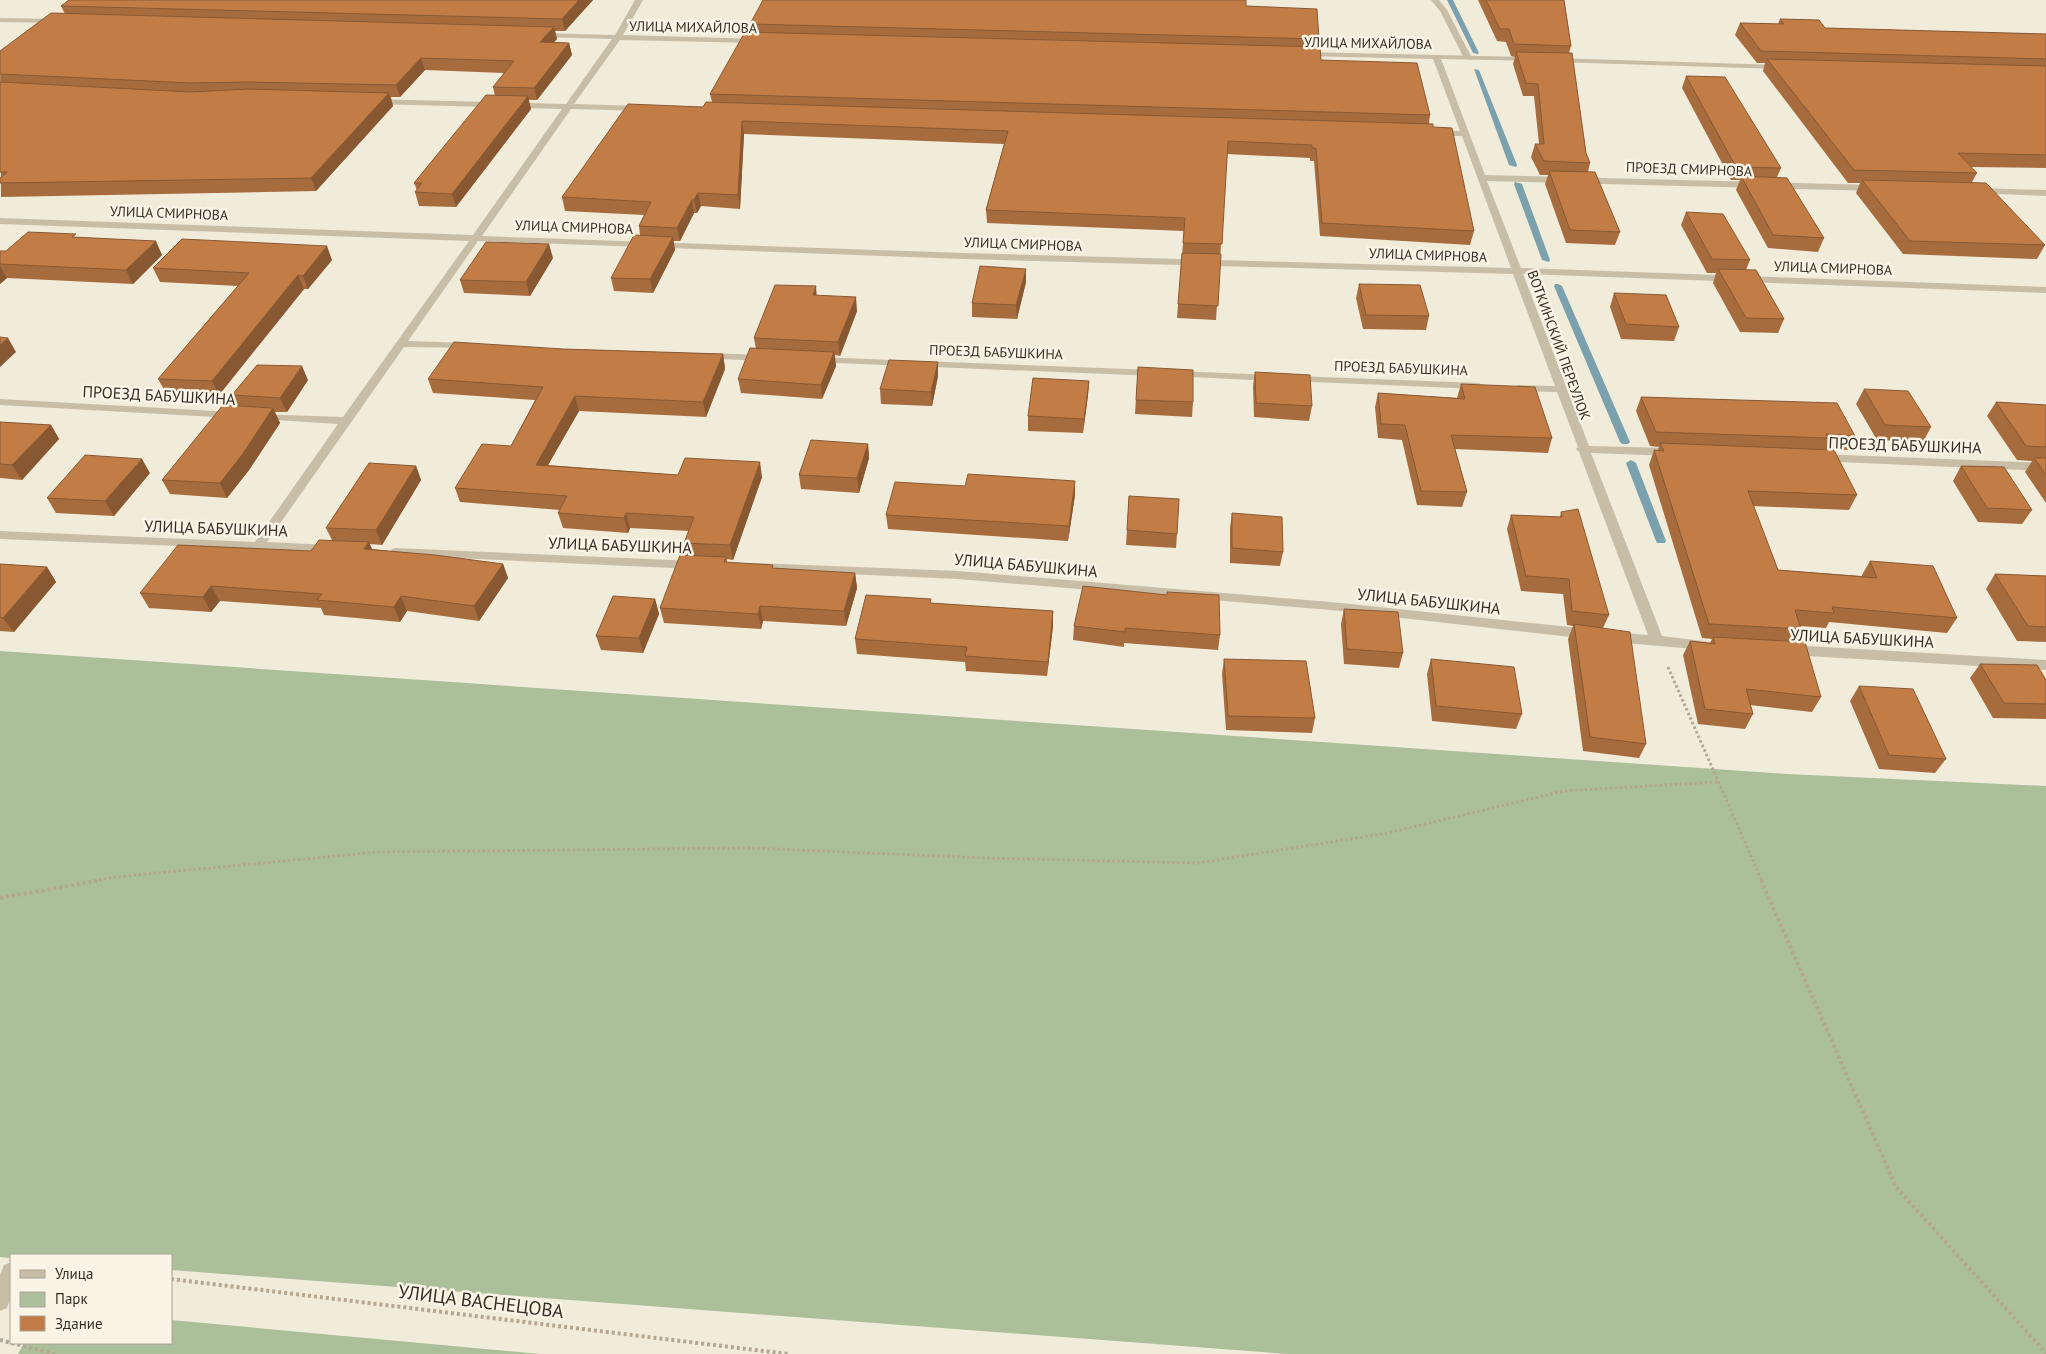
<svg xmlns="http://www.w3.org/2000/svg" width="2046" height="1354" font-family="'PT Sans',sans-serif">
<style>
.green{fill:#acbf9b}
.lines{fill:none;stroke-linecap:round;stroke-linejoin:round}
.stream{fill:#7aa1ad;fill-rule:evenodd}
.path-far1{stroke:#b4a791;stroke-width:3;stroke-dasharray:2.5 2.5;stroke-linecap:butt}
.path{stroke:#b4a791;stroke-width:4;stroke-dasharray:3 3;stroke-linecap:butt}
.service{fill:#c8bda7;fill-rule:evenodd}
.pedestrian{fill:#c8bda7;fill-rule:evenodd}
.minor{fill:#c8bda7;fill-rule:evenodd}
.wall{fill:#a76c3d}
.shaded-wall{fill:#885832}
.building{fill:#c27d47;stroke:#885832}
.labels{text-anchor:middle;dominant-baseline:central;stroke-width:5;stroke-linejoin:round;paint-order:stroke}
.far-street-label{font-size:14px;fill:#352e27;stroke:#f9f4e6}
.street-label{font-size:16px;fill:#352e27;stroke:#f9f4e6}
.near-street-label{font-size:19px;fill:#352e27;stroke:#f9f4e6}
</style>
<rect width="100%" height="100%" fill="#f1ebda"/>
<!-- green -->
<path class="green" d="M0,651l1787,123 259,12v568h-759l-1116,-84v-15h-160v3l-11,-1z
M171,1320l370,34h-523l6,-11h147z"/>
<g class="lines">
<!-- stream -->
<path class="stream" d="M1447,0h6l26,53 -1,1 -5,-1z
M1474,69l5,1 38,95 -1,2 -7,-2z
M1515,182l7,2 28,76 -1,2 -7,-2 -28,-76z
M1555,284h3l4,2 68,156 -2,2h-6l-2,-2 -66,-156z
M1631,460l5,3 30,78 -1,2h-8l-1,-2 -30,-78z"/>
<!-- path-far1 -->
<path class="path-far1" d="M1668,667l94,214
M94,881l21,-4 263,-25 373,-4 235,10 211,5 191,-30 175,-42 155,-9"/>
<!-- path -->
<path class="path" d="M1761,880l135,307 150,166
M0,898l101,-18
M171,1279l617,75
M0,1340l55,14"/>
<!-- service -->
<path class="service" d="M11,1262v35l-4,11 -7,3v-36l4,-10z"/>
<!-- pedestrian -->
<path class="pedestrian" d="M1431,0h8l8,10 25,48 -1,2 -7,-2 -24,-47z"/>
<!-- minor -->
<path class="minor" d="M635,0h8l-20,35 136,4 4,2 -4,2 -139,-3 -46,64 70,2 3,1v4l-76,-2 -89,127 482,17 547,15 -49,-132h-27l-4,-3 4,-3 25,1 -27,-72 -130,-3 -4,-2 4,-2 228,5h3v4l-93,-2 44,116 390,10 5,3 -5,3 -388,-10 34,87 525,19v6l-523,-19 66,172 82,2 6,4 -6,4 -80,-3 71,183 49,6 2,3 -2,3 -5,2 -93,-8 -5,-2 -2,-3 2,-3 5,-2 35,3 -69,-183 -3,-3 2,-2 -21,-55 -39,-1 -6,-3 6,-3 37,1 -42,-112 -549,-15 -486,-18 -70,100 62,2 5,3 -1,2 -70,-1 -137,195 63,3 4,1 2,3 -2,3 -334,-13v-8l255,11 83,-118 -78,-5 -4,-1 -2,-2 2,-2 87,3 126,-176 -469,-17v-6l473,17 89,-126 -189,-5 -3,-1v-4l196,5 46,-65 -74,-2 -4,-2 4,-2 77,2z
M0,18l59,1 4,2 -4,2 -59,-1z
M1552,58l232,7 4,2 -4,2 -229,-7 -4,-2z
M1977,188l69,2v6l-72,-3v-4z
M706,353l59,2 5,3 -5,3 -63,-3 -1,-2 1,-2z
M816,357l339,13 5,3 -5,3 -343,-14 -1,-2 1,-2z
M1176,371l96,4 5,3 -5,3 -100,-5 -1,-2z
M1294,376l185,7 6,3 -6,3 -189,-8 -1,-2 1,-2z
M0,399l233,13 6,3 -6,3 -233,-13z
M1819,454l227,9v8l-231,-10 -2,-3z
M396,548l298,13 6,4 -6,4 -302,-14 -2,-3 2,-3z
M758,563l200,8 373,31 258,27 5,2 2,3 -2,3 -5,2 -258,-29 -373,-31 -204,-9 -2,-3 2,-3z
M1790,645l256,15v10l-256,-15 -5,-2 -2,-3 2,-3z"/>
</g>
<!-- wall -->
<path class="wall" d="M69,0h524l-28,31h-10l2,8 -3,3 15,1 3,12 -35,45h-9l3,9 -75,98 -37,-1 -4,-14 2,-2 -3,-7 81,-87 -2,-9 11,-14 -79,-3 -25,27h-9l2,9 -77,85 -315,6 -1,-146 65,-37 -4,-8z
M1478,0h86l7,46 -2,7 17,100 4,10 -2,9 32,60 -5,13 -49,-2 -21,-59 3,-9h-8l-9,-18 4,-13h4l-5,-48h-11l-10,-32 2,-7 -4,-1 -5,-14 -9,-1z
M1246,6l73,33 -1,8 3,13 109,55 -1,9 45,107 -4,14 -150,-9 -6,-75h-4v-3l-83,-4 -11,166 -39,-2 7,-87 -197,-8 -1,-13 18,-66 -260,-10 -4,75 -39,-3 -4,7h-3l-14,28h-7l2,9 -22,43 -39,-2 -3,-13 29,-43 -1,-9 5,-11 -79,-4 -3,-14 141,-90 9,-5 -2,-8 41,-62 -1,-8z
M1780,19l45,9 221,6v134l-75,-1 6,6 -5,9 73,63 -8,14 -134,-5 -47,-61 4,-10h-12l-85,-112 2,-8h-8l-22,-28 5,-12 38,1z
M1686,76l95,92 -4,9 47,61 -6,14 -50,-4 -32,-58 4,-10h-9l-49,-92z
M1686,212l64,48 -4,10 38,49 -6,14 -38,-1 -27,-49 3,-10h-9l-26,-48z
M78,238l84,17 -29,29 -126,-6 -7,6v-33h6z
M553,258l-23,38 -66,-3 -4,-13z
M332,260l-24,29h-4l-85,106 -53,-2 -8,-14 80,-93 -78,-4 -7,-14z
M1026,282l-9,37 -45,-2v-14z
M1359,284l70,32 -3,14 -63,-1 -7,-31z
M1614,293l65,34 -5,14 -53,-2 -11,-32z
M817,295l40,16 -17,45 -5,-1 1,11 -14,33 -81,-6 -3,-14 18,-30 -2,-11z
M563,349l160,5 2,15 -19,48 -127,-6 -31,54 130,10 84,2 -29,83 -6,-1v3l46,6 82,5 2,15 -11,38 -83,-5 -2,8 -97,-6 -4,-15 27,-53 -3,-12 5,-12 -59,-3 -2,5 -65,-5 -5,-15 2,-3 -100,-8 -5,-14 56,-42 24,-46 -102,-7 -5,-14z
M938,362v14l-6,30 -51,-2 -1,-15z
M1138,367l55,35 -1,15 -57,-3z
M1255,372l57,34 -3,15 -55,-4 -1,-31z
M308,380l-21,32h-12l5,11 -31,47 -22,28 -57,-4 -8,-14 75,-74 -5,-11z
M1089,381l-1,14 -5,38 -55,-2v-15z
M1461,384l91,54 -4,15 -93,-4 12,43 -5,15 -45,-2 -15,-65 -24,-2 -3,-31 3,-14 79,5z
M1864,389l67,38 -8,15 -46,-2 -21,-36z
M1641,397l214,39 -7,14 -25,-1 34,46 -8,15 -96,-4 25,64 84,6v-1l8,-14 87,57 -10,15 -118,-11 -3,6 -26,-2 1,3 -7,13 27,55 -9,15 -62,-7 3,9 -8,15 -47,-5 -15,-69 7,-14 20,2 2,-4 -10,-1 -53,-173 5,-15h4l1,-3 -9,-1 -14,-35z
M1996,402l50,3v98l-21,-31 7,-11 -15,-1 -30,-44z
M0,422l51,3 8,14 -37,41 -22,-2z
M868,444l1,14 -10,35 -58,-4 -2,-14z
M416,466l5,14 -39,65 -12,-1 2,5 131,15 5,14 -29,43 -72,-10 -7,11 -76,-7 -3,-7 -101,-7 -9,11 -62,-4 -9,-15 171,-42 21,-11 -6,-12z
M1961,466l71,44 -10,14 -44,-2 -25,-41z
M150,473l-36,43 -58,-3 -9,-15z
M1075,495l-7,46 -180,-12 -2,-14z
M1129,496l48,38 -1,14 -50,-3z
M1561,512l48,103 -6,13 43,116 -7,14 -56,-7 -15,-112 5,-13 -6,-1 -4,-31 -42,-3 -14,-62 4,-14 49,2z
M1232,513l51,39 -3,14 -50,-3v-35z
M0,564l47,3 9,15 -42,50 -14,-1z
M1995,574l51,2v66l-29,-1 -31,-52z
M1083,586l137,49 -2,15 -94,-7v4l-51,-7 1,-14z
M655,599l4,15 -16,39 -42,-3 -5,-14z
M931,603l122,8v15l-6,50 -81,-5 -1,-9 -108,-8 -2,-15z
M1344,609l59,44 -4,15 -55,-4 -3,-40z
M1224,659l91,59 -3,15 -86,-3 -4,-56z
M1431,659l91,55 -6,15 -84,-8 -5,-47z
M1980,664l66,40v15l-53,-1 -23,-40z
M1859,686l87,73 -11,14 -56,-4 -29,-68z"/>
<!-- shaded-wall -->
<path class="shaded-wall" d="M579,0h14l-28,31 -3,-12z
M554,27l3,12 -14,15 -3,-12z
M569,43l3,12 -35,45 -3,-12z
M421,58l4,12 -25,27 -4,-12z
M389,93l4,13 -77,85 -5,-13z
M528,96l3,13 -75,98 -4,-13z
M742,121l2,13 -4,75 -2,-14z
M698,193l3,13 -4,7 -3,-13z
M692,200l2,13 -14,28 -3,-13z
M673,237l2,13 -22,43 -3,-14z
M156,241l6,14 -29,29 -7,-14z
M549,244l4,14 -23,38 -4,-14z
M327,246l5,14 -24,29 -5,-13z
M0,266l7,12 -7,6z
M1026,269v13l-9,37 -1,-14z
M298,275l6,14 -85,106 -7,-14z
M816,286l1,14 -4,-5z
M856,297l1,14 -17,45 -2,-14z
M8,338l8,14 -16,15v-22z
M834,352l2,14 -14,33 -1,-14z
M723,354l2,15 -19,48 -3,-15z
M938,362v14l-6,30 -1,-14z
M302,366l6,14 -21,32 -7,-14z
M1089,381l-1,14 -5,38 1,-14z
M575,396l4,15 -39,68 -4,-14z
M273,408l7,15 -31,47 -22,28 -7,-15z
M51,425l8,14 -37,41 -10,-15z
M868,444l1,14 -10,35 -2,-15z
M142,459l8,14 -36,43 -9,-15z
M760,462l2,15 -29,83 -3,-15z
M416,466l5,14 -39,65 -6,-15z
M1075,481v14l-7,46 1,-15z
M626,513l4,15 -2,5 -4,-15z
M369,542l6,15 -11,-8z
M503,564l5,14 -29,43 -5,-15z
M47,567l9,15 -42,50 -11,-14z
M855,573l2,15 -11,38 -2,-15z
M211,586l9,15 -9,11 -8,-15z
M401,596l6,15 -7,11 -6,-15z
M655,599l4,15 -16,39 -4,-15z
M760,606l3,15 -2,8 -3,-15z
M1053,611v15l-6,50 1,-14z"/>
<!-- building -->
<path class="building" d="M69,0h510l-17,19 -501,-13z
M763,0h483v6l71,3 2,30 -569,-15z
M1486,0h78l7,46 -57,-2 -5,-15h-9z
M51,13l503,14 -14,15 29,1 -35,45 -41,-1 21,-26 -93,-3 -25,27 -148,-3 -57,1 -191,-9v-23z
M1780,19l39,1 6,8 221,6v25l-285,-8 -21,-28 44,1z
M745,32l575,15 1,13 96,3 13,52 -720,-21z
M1516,52l56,1 14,100 4,10 -46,-2 -9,-17h9l-6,-60 -12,-1z
M1767,59l279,7v89l-88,-2 19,20 -123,-3z
M1686,76l39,1 56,91 -45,-1z
M0,82l190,10 58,-3 141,4 -78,85 -311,5v-5l7,-6h-7z
M486,95l42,1 -76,98 -37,-2 7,-9h-8z
M706,102l727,22v3l19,1 22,103 -152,-8 -6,-75h-4v-3l-84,-4 -6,103 -39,-1 2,-25 -199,-8 22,-79 -266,-10 -4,74 -40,-2 -4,7h-2l-15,28 -38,-2 12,-24 -89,-5 66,-93 75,3z
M1549,171l46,1 25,60 -50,-2z
M1741,176l46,2 37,60 -51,-3z
M1862,180l124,3 59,62 -135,-4z
M1686,212l37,2 27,46 -38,-1z
M28,232l48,2 -4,3 84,4 -30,29 -126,-6v-13h6z
M634,235l39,2 -23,42 -39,-1z
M182,239l145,7 -24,30 -5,-1 -86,106 -54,-2 91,-106 -96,-5z
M486,242l63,2 -23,38 -66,-2z
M1182,253l39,1 -3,52 -40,-2z
M980,266l46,3 -10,36 -44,-2z
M1718,269l38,1 28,49 -38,-1z
M1359,284l61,1 9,31 -63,-1z
M775,285l41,1 -3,9 43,2 -18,45 -84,-4z
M1614,293l52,2 13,32 -53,-3z
M0,337l8,1 -8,7z
M454,342l109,7 160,5 -20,48 -128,-6 -39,69 142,10 7,-17 75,4 -30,83 -46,-2 10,-26 -68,-4 -2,5 -66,-5 9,-17 -112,-8 27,-44 29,2 32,-59 -115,-8z
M750,348l84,4 -13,33 -83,-6z
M889,360l49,2 -7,30 -51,-3z
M257,365l45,1 -22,32 -48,-3z
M1138,367l55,3v32l-57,-2z
M1255,372l55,3 2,31 -56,-3z
M1033,378l56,3 -5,38 -56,-3z
M1461,384l74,3 17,51 -101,-3 16,57 -46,-1 -16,-66 -24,-1 -3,-31 87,6z
M1864,389l44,2 23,36 -46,-2z
M1641,397l196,6 18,33 -29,-2 2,4 -172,-6z
M1996,402l50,3v42l-20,-1z
M223,405l50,3 -31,47 -22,28 -58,-3z
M0,422l51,3 -39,40 -12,-1z
M811,440l57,4 -11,34 -58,-3z
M1660,443l174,7 23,45 -109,-4 30,79 99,8 -7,-17 63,5 24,52 -125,-11 2,6 -39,-3 6,19 -92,-5 -55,-174 10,1z
M85,455l57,4 -37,42 -58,-3z
M2034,458h12v17z
M369,463l47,3 -40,64 -50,-2z
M1961,466l43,1 28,43 -45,-2z
M968,474l107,7 -6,45 -183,-11 9,-33 70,4z
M1129,496l50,3 -2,35 -50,-4z
M1578,509l31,106 -37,-4 -3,-32 -43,-3 -15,-61 51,2 -1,-5z
M1232,513l50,4 1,35 -51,-4z
M319,540l50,2 -5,7 71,6 68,9 -29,42 -73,-10 -7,11 -77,-7 5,-6 -111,-8 -8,11 -63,-4 38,-48 133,6z
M680,555l46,2 -2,5 49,3 -1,3 83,5 -11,38 -84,-5 -2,8 -98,-6z
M0,564l47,3 -44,51 -3,-1z
M1995,574l51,2v51l-18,-1z
M1083,586l84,9v-3l52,3 1,40 -95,-7v4l-51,-6z
M866,595l65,4 -1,4 123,8 -5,51 -83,-6 2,-9 -112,-8z
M613,596l42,3 -16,39 -43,-2z
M1344,609l54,3 5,41 -56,-4z
M1574,624l56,8 16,112 -56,-7z
M1713,637l92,5 16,55 -75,-8 7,25 -48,-5 -15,-68 25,3z
M1224,659l82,2 9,57 -87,-2z
M1431,659l83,8 8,47 -86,-8z
M1980,664l57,1 9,15v24l-42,-1z
M1859,686l54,3 33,70 -57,-4z"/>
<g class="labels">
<!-- far-street labels -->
<g class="far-street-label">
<text transform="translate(693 27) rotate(1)">УЛИЦА МИХАЙЛОВА</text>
<text transform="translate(1368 43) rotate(1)">УЛИЦА МИХАЙЛОВА</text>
<text transform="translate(1689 169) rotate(2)">ПРОЕЗД СМИРНОВА</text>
<text transform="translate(169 213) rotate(2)">УЛИЦА СМИРНОВА</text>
<text transform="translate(574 227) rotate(2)">УЛИЦА СМИРНОВА</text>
<text transform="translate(1023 244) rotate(2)">УЛИЦА СМИРНОВА</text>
<text transform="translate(1428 255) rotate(2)">УЛИЦА СМИРНОВА</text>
<text transform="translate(1833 268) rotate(2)">УЛИЦА СМИРНОВА</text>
<text transform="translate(1559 345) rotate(70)">ВОТКИНСКИЙ ПЕРЕУЛОК</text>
<text transform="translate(996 352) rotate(2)">ПРОЕЗД БАБУШКИНА</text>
<text transform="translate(1401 368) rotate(2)">ПРОЕЗД БАБУШКИНА</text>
</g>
<!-- street labels -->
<g class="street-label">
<text transform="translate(159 395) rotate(3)">ПРОЕЗД БАБУШКИНА</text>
<text transform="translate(1905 445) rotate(2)">ПРОЕЗД БАБУШКИНА</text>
<text transform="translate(216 528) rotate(2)">УЛИЦА БАБУШКИНА</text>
<text transform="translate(620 545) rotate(2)">УЛИЦА БАБУШКИНА</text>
<text transform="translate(1026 565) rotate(5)">УЛИЦА БАБУШКИНА</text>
<text transform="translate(1429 601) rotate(6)">УЛИЦА БАБУШКИНА</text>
<text transform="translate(1862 638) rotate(3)">УЛИЦА БАБУШКИНА</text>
</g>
<!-- near-street labels -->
<g class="near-street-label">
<text transform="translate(481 1301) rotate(7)">УЛИЦА ВАСНЕЦОВА</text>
</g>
</g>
<!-- legend -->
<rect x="10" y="1254" width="162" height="90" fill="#f9f4e6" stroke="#aba59a"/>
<rect x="20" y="1270" width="25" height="8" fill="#c8bda7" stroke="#aba59a"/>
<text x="55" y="1279" font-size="15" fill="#352e27">Улица</text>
<rect x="20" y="1292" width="25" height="15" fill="#acbf9b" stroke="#aba59a"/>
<text x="55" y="1304" font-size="15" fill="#352e27">Парк</text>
<rect x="20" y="1316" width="25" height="15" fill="#c27d47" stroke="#aba59a"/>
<text x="55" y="1329" font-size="15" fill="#352e27">Здание</text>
</svg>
